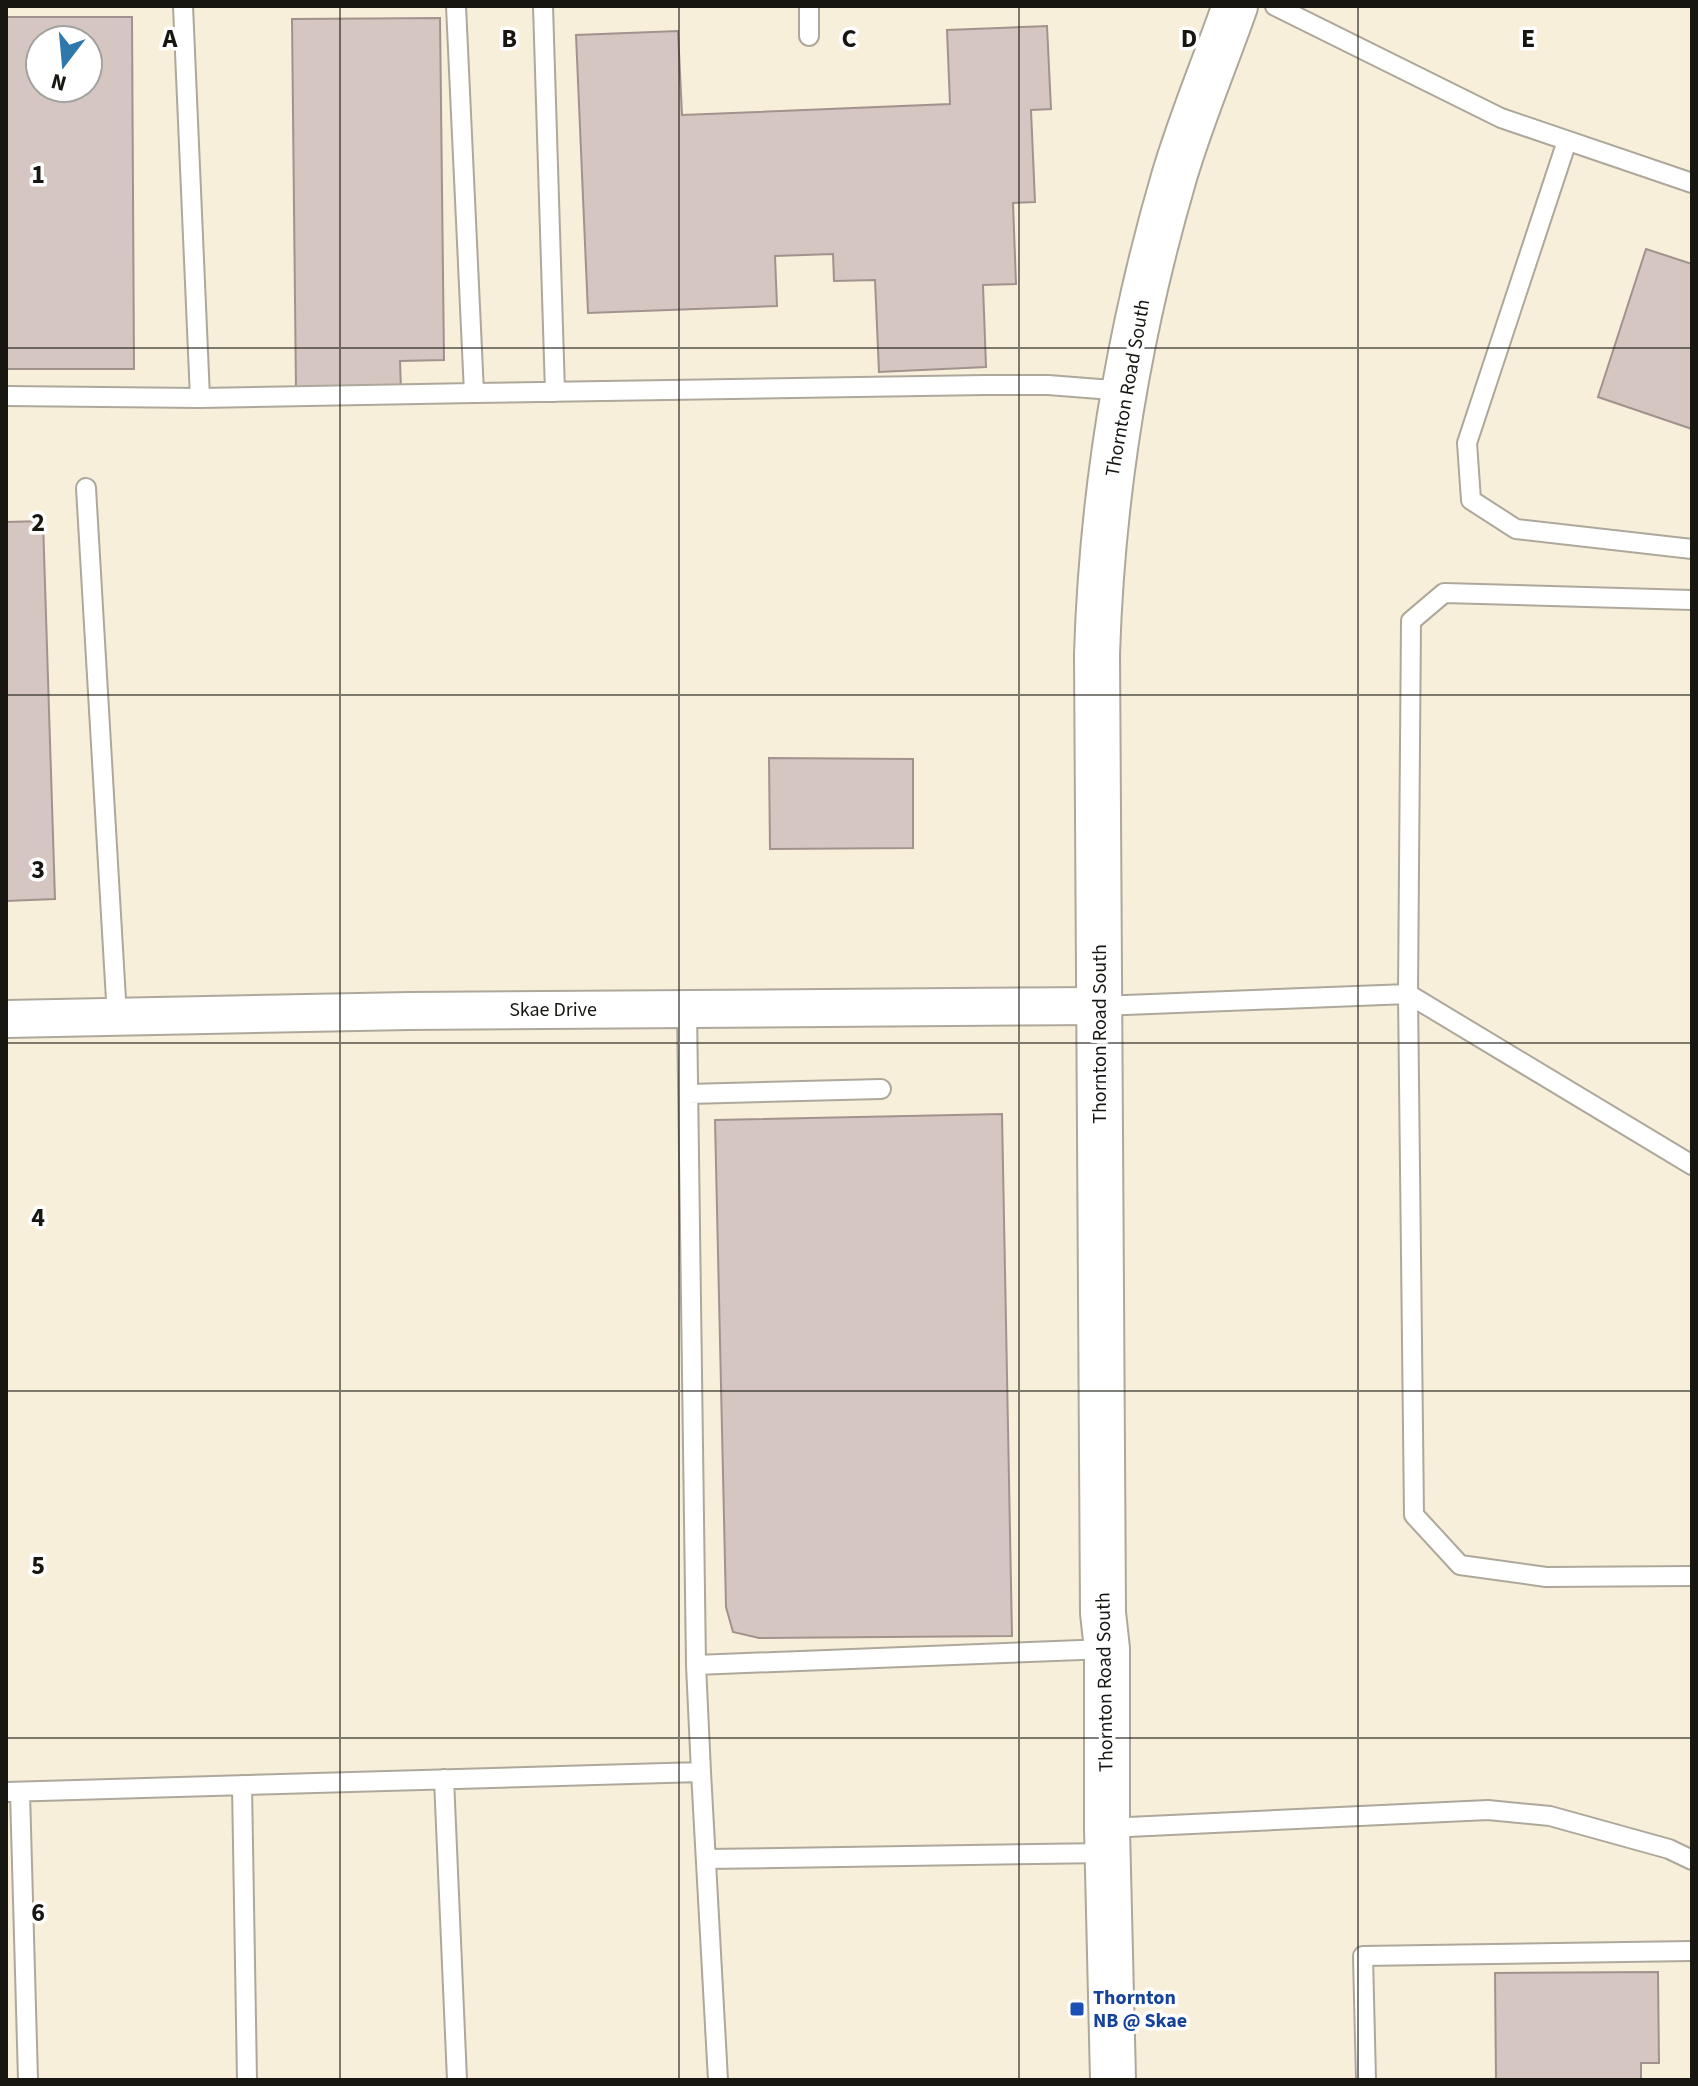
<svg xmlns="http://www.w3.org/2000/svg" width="1698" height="2086" font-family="'Source Sans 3',sans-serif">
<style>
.built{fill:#f7efd9;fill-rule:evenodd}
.building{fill:#d6c6c1;stroke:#a2928e;stroke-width:2;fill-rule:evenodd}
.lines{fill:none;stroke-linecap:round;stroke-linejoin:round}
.service-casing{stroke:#ada89b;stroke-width:22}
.minor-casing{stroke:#ada89b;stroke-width:40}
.tertiary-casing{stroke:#ada89b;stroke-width:48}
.service{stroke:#fff;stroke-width:18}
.minor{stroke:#fff;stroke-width:36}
.tertiary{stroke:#fff;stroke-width:44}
.grid{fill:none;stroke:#171611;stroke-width:2;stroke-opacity:0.55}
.transit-dot{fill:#1a4fb4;stroke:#fff;stroke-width:3}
.labels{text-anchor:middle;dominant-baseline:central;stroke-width:7;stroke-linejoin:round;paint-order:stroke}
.street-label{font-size:20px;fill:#171611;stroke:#fff}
.transit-label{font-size:20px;font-weight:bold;fill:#164399;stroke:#fff;text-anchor:start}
.grid-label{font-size:26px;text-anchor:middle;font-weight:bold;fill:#171611;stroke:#fff;stroke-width:7;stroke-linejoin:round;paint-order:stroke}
</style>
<rect width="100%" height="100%" fill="#fdf8ea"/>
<!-- built -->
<path class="built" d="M6,6h1686v2074h-1686zM40,40h48v48h-48z"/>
<!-- building -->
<path class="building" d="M6,17h126l2,352h-128zM40,40h48v48h-48z
M440,18l4,342 -44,1 1,30h-105l-4,-372z
M1047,26l4,83 -20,1 4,92 -22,1 3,81 -33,1 3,82 -107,5 -4,-92 -41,1 -1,-27 -58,2 2,50 -189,7 -12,-278 102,-4 4,84 268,-11 -3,-74z
M1646,249l46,15v165l-94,-32z
M43,521l12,378 -49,2v-379z
M769,758l144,1v89l-143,1z
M1002,1114l10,522 -253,2 -26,-6 -7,-25 -11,-487z
M1658,1972l1,91h-18v17h-145l-1,-107z"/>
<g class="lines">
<defs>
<path id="service" d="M183,6l17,392 274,-5 -18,-387
M543,6l12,386
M809,6v30
M1275,6l226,112 191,65
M1567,141l-100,302 4,57 45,29 176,20
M474,393l512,-8h62l77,6
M6,396l194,2
M86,488l31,529
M1692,600l-248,-7 -33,28 -3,373 6,521 46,50 86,12 146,-1
M1100,1006l308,-12 284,171
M687,1009l9,656 5,107
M688,1094l193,-5
M696,1665l411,-16
M444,1779l13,301
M242,1785l5,295
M6,1792l695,-20 17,308
M20,1792l8,288
M1107,1828l381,-18 62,6 119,33 23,11
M706,1859l402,-6
M1366,2080l-3,-124 329,-5"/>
<path id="minor" d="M6,1019l403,-8 691,-5"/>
<path id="tertiary" d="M1113,2080l-6,-252v-179l-4,-36 -6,-959c5,-160 32,-323 77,-477 17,-58 41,-114 61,-171"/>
</defs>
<!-- service casing -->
<use href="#service" class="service-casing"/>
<!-- minor casing -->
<use href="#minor" class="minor-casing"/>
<!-- tertiary casing -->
<use href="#tertiary" class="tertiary-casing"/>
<!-- service -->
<use href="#service" class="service"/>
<!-- minor -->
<use href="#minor" class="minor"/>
<!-- tertiary -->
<use href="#tertiary" class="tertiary"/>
</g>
<!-- grid -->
<path class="grid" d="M340,6v2074M679,6v2074M1019,6v2074M1358,6v2074M6,348h1686M6,695h1686M6,1043h1686M6,1391h1686M6,1738h1686"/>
<!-- markers -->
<rect class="transit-dot" x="1069" y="2001" width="16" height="16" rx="4"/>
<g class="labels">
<!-- street labels -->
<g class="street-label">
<text transform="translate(1128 388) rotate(-80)">Thornton Road South</text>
<text x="553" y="1010">Skae Drive</text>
<text transform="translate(1100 1034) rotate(-90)">Thornton Road South</text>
<text transform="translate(1105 1682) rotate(-91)">Thornton Road South</text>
</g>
<!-- transit labels -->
<g class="transit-label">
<text x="1093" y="1998">Thornton<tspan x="1093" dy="23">NB @ Skae</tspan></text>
</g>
</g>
<g class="grid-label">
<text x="170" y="47">A</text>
<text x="509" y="47">B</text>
<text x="849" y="47">C</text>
<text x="1189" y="47">D</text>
<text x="1528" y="47">E</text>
<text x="38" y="183">1</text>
<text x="38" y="531">2</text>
<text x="38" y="878">3</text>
<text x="38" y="1226">4</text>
<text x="38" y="1574">5</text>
<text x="38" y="1921">6</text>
</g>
<!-- border -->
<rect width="1698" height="2086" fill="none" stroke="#171611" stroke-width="16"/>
<!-- north arrow -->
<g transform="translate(64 64) rotate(196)"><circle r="38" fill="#ffffff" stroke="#a2a2a0" stroke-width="2"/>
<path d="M0-6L14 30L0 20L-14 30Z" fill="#2f78ac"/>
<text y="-12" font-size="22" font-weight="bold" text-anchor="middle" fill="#171611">N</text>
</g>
</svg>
